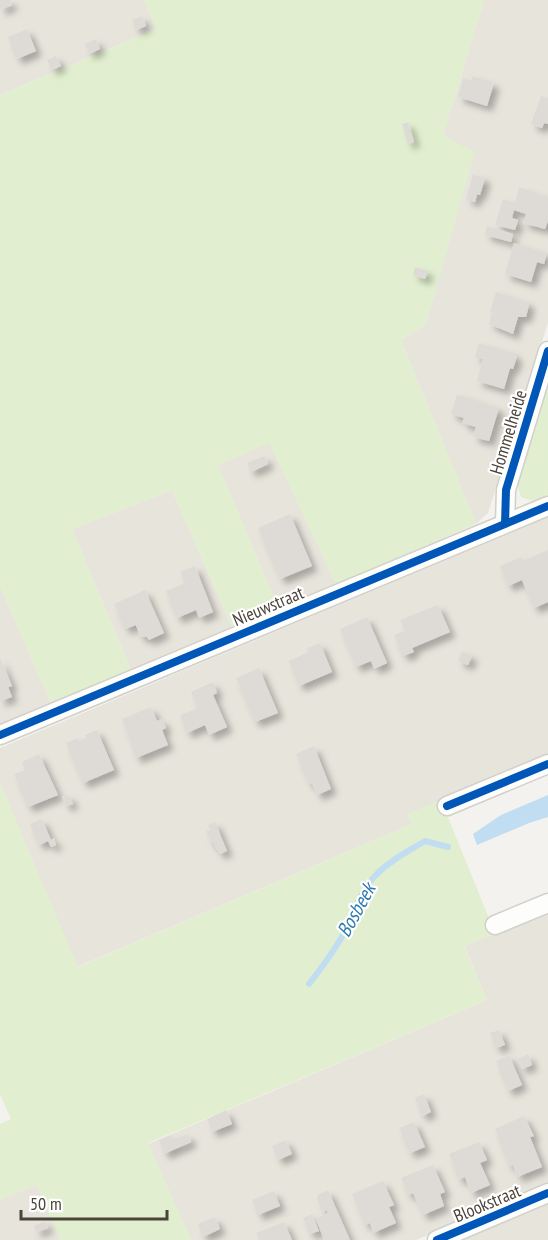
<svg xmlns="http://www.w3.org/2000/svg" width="548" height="1240" font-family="'PT Sans Narrow',sans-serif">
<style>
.residential{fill:#e7e4dc}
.green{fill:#e1eecf}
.water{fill:#c0ddf1}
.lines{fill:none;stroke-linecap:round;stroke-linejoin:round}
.stream{stroke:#c0ddf1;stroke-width:6}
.building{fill:#dedbd6;filter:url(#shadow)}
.street-casing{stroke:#d2d0cb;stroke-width:21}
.street{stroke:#fdfdfc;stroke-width:18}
.cycleway-casing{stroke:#fff;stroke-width:11}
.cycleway{stroke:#0057b8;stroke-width:8}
.labels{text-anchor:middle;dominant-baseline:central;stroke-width:4.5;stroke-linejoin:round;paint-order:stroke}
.street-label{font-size:18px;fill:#4b4439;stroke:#fff}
.water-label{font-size:20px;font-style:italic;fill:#2e7ab2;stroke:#fff}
</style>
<defs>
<filter id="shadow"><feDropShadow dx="5.5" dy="5.5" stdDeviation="3" flood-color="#0004"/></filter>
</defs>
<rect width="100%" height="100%" fill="#f4f2ee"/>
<!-- residential -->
<path class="residential" d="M0,0h144l12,29 -156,66z
M484,0h64v323l-60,190 -12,11 -75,-184 25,-16 48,-171 -31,-17z
M270,442l66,142 -58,24 -60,-143z
M172,490l60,137 -101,43 -59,-141z
M548,515v241l-140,58 4,10 -335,143 -77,-184v-35l519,-219z
M0,586l51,117 -51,21z
M548,912v275l-132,53h-225l-43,-96 339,-144 -23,-54z
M37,1185l23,55h-60v-41z
M548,1204v36h-87z"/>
<!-- green -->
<path class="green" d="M144,0h340l-41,136 32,16 -49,172 -25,16 75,184 -140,60 -67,-141 -51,22 60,143 -46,19 -60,-137 -100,39 59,141 -80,33 -51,-117v-491l156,-66z
M548,381v115l-16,5 -11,-4 -4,-13z
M0,783l78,184 334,-143 -4,-10 33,-14 54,133 -31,14 23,53 -339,143 43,97h-131l-23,-55 -37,14v-75l11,-5 -11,-25z"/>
<!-- water -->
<path class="water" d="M548,795v22l-19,6 -52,22 -4,-11 28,-19z"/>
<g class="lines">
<!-- stream -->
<path class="stream" d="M309,984c14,-18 27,-35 37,-55 9,-18 14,-38 29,-53 14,-15 32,-24 50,-35l23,6"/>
</g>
<!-- building -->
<path class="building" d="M0,0h10l2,5 -12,5z
M142,16l4,10 -10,4 -4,-10z
M27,29l9,22 -19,8 -9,-22z
M96,39l4,10 -11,5 -4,-10z
M56,56l5,10 -9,4 -5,-10z
M473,76l21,7 -7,23 -29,-9 5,-19 8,3z
M541,96l7,2v26l-4,-1 -2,5 -11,-4z
M408,122l6,20 -6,2 -6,-20z
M473,174l12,4 -5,17 -3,-1 -2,8 -9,-3z
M519,187l29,10v24l-3,8 -22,-6 3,-9 -12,-4 -2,8 6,2 -3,10 -20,-5 8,-26 12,4z
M487,226l26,8 -2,8 -26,-7z
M514,243l33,10 -3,11 -7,-2 -6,20 -26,-8z
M415,267l13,4 -3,8 -12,-4z
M496,292l32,10 1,3 -3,12h-8l-5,17 -24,-10 3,-11 -2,-1z
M479,343l35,10v2l3,1 -4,13 -3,-1 -6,21 -27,-8 6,-22 -8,-2z
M457,394l42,14 -10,33 -16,-4 3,-10 -14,-4 2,-5 -13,-4z
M265,456l3,8 -17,8 -4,-9z
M290,514l22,52 -32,13 -22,-51z
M548,550v52l-14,6 -12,-28 -14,6 -8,-20 21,-9 1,3h3z
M195,566l18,46 -14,6 -3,-8 -19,8 -11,-27 19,-8 -5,-11z
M145,590l19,43 -15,7 -2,-3h-7l-4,-12 -11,4 -11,-25z
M438,605l12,27 -38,16 2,4 -11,4 -9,-21 11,-4 -5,-11z
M367,617l20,46 -13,6 -3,-8 -15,6 -16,-38z
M320,643l12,29 -33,14 -10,-25 19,-9 -1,-4z
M462,651l10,5 -4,9 -10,-4z
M0,658l12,28 -4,1 4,10 -12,4z
M259,668l19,45 -23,9 -19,-44z
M213,682l4,11 -4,2 14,32 -18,8 -4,-10 -18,8 -7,-18 18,-7 -7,-16z
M151,707l6,14 5,-2 4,9 -4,2 6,15 -32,13 -14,-39z
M97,730l17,40 -31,13 -17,-40 12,-5 1,3 7,-3 -1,-3z
M314,746l17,43 -14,6 -5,-12 -3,1 -13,-30z
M39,754l19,41 -30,12 -14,-33 11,-4 -3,-8z
M69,795l4,9 -7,2 -4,-9z
M42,819l9,21 3,-2 2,7 -5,2 -3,-6 -9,4 -9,-21z
M215,822l12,29 -7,3 -7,-11h-2l-5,-12 4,-1 -2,-5z
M499,1030l6,15 -9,3 -6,-15z
M528,1054l4,11 -10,4 -4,-10z
M509,1055l13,30 -14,6 -12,-30z
M424,1094l7,18 -9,4 -7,-18z
M226,1110l6,14 -20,8 -5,-13z
M524,1116l10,20 -4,1 12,30 -25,10 -4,-12 -4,1 -14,-37z
M414,1122l11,25 -15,6 -11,-25z
M188,1134l3,8 -27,12 -5,-14 13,-5 1,5z
M286,1140l6,14 -14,6 -6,-14z
M479,1142l8,18 -7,3 10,22 -19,8 -6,-16 -6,3 -10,-26z
M433,1165l12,27 -5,2 4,12 -21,9 -10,-22 -5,2 -7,-17z
M383,1181l11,24 -5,2 7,16 -23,10 -3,-10 -5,2 -13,-31z
M328,1190l22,50h-26l-8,-21 12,-6 -1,-3 -4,2 -6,-14 2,-4z
M274,1191l6,15 -22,9 -6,-15z
M312,1214l7,17 -9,3 -7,-16z
M215,1217l5,12 -17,8 -5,-13z
M45,1221l3,7 -12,4 -2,-6z
M284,1222l8,18h-33l-3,-7z"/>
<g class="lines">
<defs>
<path id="street" d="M505,524l1,-34 42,-139
M0,735l548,-229
M447,806l101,-42
M495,925l53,-22
M437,1240l111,-47"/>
</defs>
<!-- street casing -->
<use href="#street" class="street-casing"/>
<!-- street -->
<use href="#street" class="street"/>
<defs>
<path id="cycleway" d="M505,524l1,-34 42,-139
M0,735l548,-229
M447,806l101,-42
M437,1240l111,-47"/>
</defs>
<!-- cycleway casing -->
<use href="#cycleway" class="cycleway-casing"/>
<!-- cycleway -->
<use href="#cycleway" class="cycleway"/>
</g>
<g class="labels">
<!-- street labels -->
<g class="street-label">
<text transform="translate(508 432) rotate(-73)">Hommelheide</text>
<text transform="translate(268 606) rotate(-23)">Nieuwstraat</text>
<text transform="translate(487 1203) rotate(-23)">Blookstraat</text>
</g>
<!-- water labels -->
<g class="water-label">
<text transform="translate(356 910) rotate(-61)">Bosbeek</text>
</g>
</g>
<!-- scale -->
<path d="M21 1210v9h146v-9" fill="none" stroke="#4b4439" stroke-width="3"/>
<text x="30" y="1210" font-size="18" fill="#4b4439" stroke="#ffffff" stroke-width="4.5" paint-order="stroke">50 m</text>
</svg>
